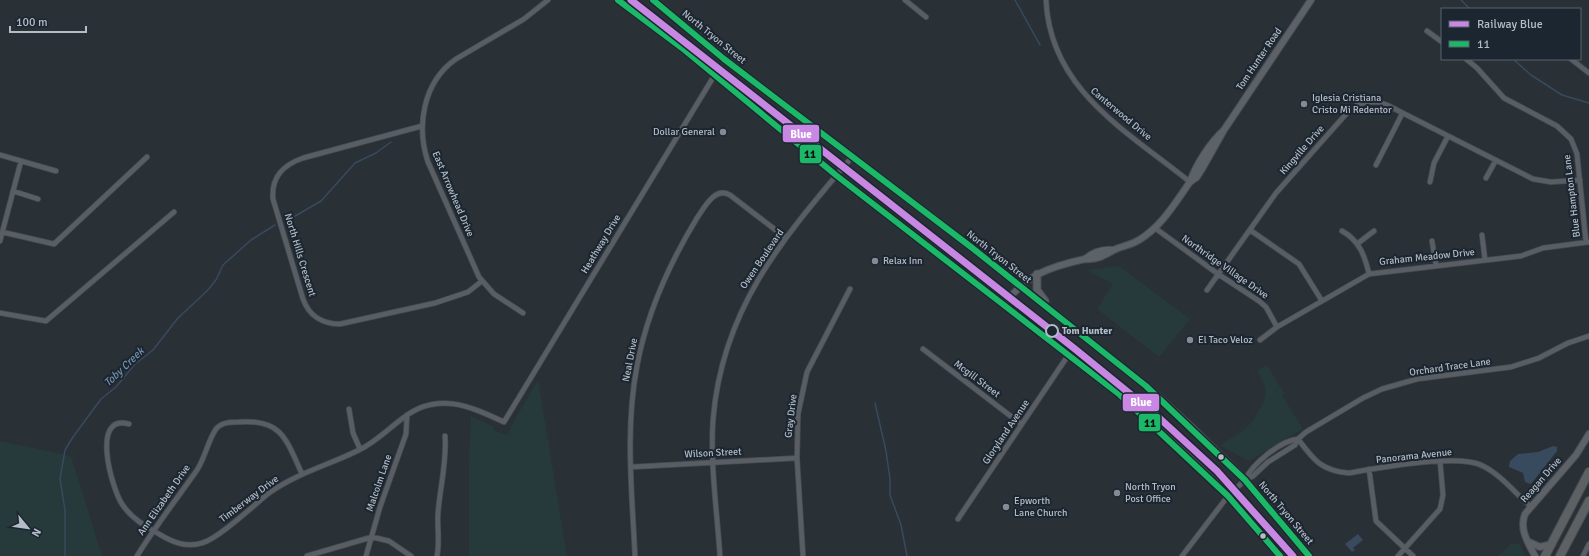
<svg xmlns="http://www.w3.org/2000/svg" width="1589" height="556" font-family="Signika,sans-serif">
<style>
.green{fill:#263a3b}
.water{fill:#374a5e}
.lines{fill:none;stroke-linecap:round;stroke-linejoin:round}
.stream{stroke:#374a5e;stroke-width:1.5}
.street-casing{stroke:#474c51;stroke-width:6}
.secondary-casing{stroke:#474c51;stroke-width:8}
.primary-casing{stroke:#474c53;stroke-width:9}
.highway-casing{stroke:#464c51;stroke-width:10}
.street{stroke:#595e64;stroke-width:4.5}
.secondary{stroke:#5d6269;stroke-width:6}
.primary{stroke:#5b6166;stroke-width:7}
.highway{stroke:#5d6164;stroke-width:8}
.bus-1-casing{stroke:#1c2630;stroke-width:9}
.bus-1{stroke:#1ab867;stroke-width:6}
.rail-1-casing{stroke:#1c2630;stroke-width:10}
.rail-1{stroke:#c787e3;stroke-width:7}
.poi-dot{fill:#838b94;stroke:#1c2630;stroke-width:1.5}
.stop-dot{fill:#1c2630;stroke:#b3bcc7;stroke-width:2}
.bus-dot{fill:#b3bcc7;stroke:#1c2630;stroke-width:1.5}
.labels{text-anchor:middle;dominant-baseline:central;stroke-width:4;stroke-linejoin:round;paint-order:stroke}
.street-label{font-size:10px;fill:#b3bcc7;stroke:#1c2630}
.poi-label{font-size:10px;fill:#b3bcc7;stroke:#1c2630;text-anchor:start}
.stop-label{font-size:10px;font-weight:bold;fill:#b3bcc7;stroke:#1c2630;text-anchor:start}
.water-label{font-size:11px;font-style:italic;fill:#7490aa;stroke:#1c2630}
.line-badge{stroke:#1c2630;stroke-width:1.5}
.badge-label{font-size:11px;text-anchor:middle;font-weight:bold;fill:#fff}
.pale-badge-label{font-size:11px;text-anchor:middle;font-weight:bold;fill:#111}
</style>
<rect width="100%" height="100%" fill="#293036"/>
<!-- green -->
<path class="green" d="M1119,266l71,53 -31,38 -62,-48 16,-25 -26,-14z
M1267,365l17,28 -2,2 21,34 -54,32 -28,-15c7,-7 15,-10 23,-16 6,-5 9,-10 13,-17 12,-17 11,-24 0,-42z
M538,380l29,176h-98v-93l2,-47 22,10 1,5 13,4 8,-16z
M0,441l71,15 31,100h-102z
M1517,543l3,2 6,11h-28l13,-12z"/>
<!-- water -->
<path class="water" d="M1553,446l4,1v4l-26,33 -6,-2 -2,-9 -14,-6 1,-6 8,-7 20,-2z
M1358,534l5,6 -10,8 2,2 -3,2 -7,-8z"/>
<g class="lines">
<!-- stream -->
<path class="stream" d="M1015,0l25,45
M1461,0l9,9
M1513,59l18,16 31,20 27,8
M290,219l31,-18 34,-38 21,-10 15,-11
M875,403l11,48 4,28v16l11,30 6,31
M65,556v-46l-5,-31 5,-29 8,-13 28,-38 15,-12 19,-23 18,-14 25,-32 29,-27 9,-11 7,-15 28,-25 24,-15"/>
<defs>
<path id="street" d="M905,0l21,17
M1046,0c4,90 81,131 144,182
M1427,31l15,11
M1466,59l11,9 27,30 53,28 14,13 6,15 9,88
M1571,59l18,14
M422,126l-119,32c-20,7 -32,19 -30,41l30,100c6,17 20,25 37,25l95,-21 33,-11 14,-11
M0,155l56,16
M1376,165l26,-51
M1486,178l10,-18
M1430,182l4,-19 14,-27
M13,191l25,8
M1155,228l63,46 41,27 7,6 11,20
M1250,230l49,34 23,37
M1342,231c17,9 23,25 27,43
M2,232l52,12 93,-87
M1482,235l3,25
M0,241l21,-80
M1432,241l4,24
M1357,244l17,-13
M1207,290l69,-97 71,-80 10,-8 10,-3h11l9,3 146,74 18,3 29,-2
M0,313l46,8 128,-109
M523,313l-29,-19 -15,-17 -51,-115c-12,-36 -5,-80 28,-103l68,-40 24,-19
M1260,340l17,-13 92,-53 152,-18 22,-8 46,-6
M923,349l98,75
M349,409l4,24 7,16
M129,424c-39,-11 -17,65 -7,80 9,14 23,22 37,30 13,8 27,14 43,9 16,-4 52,-38 67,-50 28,-20 60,-28 90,-43 17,-8 29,-21 44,-32 34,-27 67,-12 101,4l210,-346
M1298,439c15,20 23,32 51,34 29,-5 110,-20 134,-7 18,9 32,27 47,40
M631,467l166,-9
M1369,469l7,52 37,35
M1245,480c7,-16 35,-39 53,-41
M958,519l111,-165
M137,556c18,-29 38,-55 58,-83 10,-13 12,-31 21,-44 6,-7 15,-7 23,-7 43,-3 47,17 63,52
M307,556l65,-19 17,4 22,15
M366,556l14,-49 26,-73 1,-19
M437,556c3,-14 0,-29 1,-43 2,-26 9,-51 7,-77
M635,556c-3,-63 -10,-128 2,-190 10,-54 32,-102 60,-148 7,-10 18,-32 33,-23l56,43
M720,556c-3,-45 -10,-92 -7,-136 9,-112 70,-182 139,-263
M803,556l-6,-98 1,-44 9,-42 43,-83
M1182,556l46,-60 17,-16 8,-4 15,-14 27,-17 3,-6 8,-7 57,-34 19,-9 35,-10 94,-12 28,-9 29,-15 21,-7
M1398,556l42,-47 3,-14 -3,-34
M1583,556l6,-12"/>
<path id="secondary" d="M1224,130c-14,13 -28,34 -34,52l7,-5 5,-8 22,-39 87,-130
M1114,250c-11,-1 -21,2 -29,9 12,1 18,-3 29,-9 8,-4 17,-5 25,-10 23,-14 36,-37 51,-58
M1003,305c24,-30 45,-38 82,-46
M1529,542l11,5 12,-3
M1535,556c-7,-13 -16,-27 -10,-42l51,-59 13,-21"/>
<path id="primary" d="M618,0l64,48 155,128 283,219 65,59 43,42 52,60
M653,0l71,59 247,188 175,139 45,41 54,53 64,76
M1037,274v16l8,11"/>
<path id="highway" d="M1545,556l44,-84
M1560,556l29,-55"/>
</defs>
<!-- street casing -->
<use href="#street" class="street-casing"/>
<!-- secondary casing -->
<use href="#secondary" class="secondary-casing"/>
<!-- primary casing -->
<use href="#primary" class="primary-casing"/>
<!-- highway casing -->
<use href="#highway" class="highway-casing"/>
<!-- street -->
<use href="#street" class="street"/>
<!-- secondary -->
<use href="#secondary" class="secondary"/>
<!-- primary -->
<use href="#primary" class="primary"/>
<!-- highway -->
<use href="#highway" class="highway"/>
<defs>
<path id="bus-1" d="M618,0l64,48 155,128 283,219 108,101 52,60
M653,0l71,59 247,188 175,139 99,94 64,76"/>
</defs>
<!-- bus-1 casing -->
<use href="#bus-1" class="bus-1-casing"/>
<!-- bus-1 -->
<use href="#bus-1" class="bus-1"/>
<defs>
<path id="rail-1" d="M631,0l444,349 81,66 61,56 76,85"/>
</defs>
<!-- rail-1 casing -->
<use href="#rail-1" class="rail-1-casing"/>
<!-- rail-1 -->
<use href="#rail-1" class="rail-1"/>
</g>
<!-- markers -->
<g class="poi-dot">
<circle cx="1304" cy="104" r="4"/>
<circle cx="723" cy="132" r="4"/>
<circle cx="875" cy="261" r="4"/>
<circle cx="1190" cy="340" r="4"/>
<circle cx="1117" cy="493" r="4"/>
<circle cx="1006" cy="507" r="4"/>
</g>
<circle class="stop-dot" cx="1052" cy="331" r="6"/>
<g class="bus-dot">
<circle cx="1221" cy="457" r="3.5"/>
<circle cx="1263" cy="536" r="3.5"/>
</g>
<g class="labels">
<!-- street labels -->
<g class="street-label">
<text transform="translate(714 37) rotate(39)">North Tryon Street</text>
<text transform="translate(1259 59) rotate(-56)">Tom Hunter Road</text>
<text transform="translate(1121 114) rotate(40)">Canterwood Drive</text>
<text transform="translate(1302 150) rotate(-49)">Kingville Drive</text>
<text transform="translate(453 194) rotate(67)">East Arrowhead Drive</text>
<text transform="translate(1572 196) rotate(-97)">Blue Hampton Lane</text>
<text transform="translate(601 244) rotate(-59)">Heathway Drive</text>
<text transform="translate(300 255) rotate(73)">North Hills Crescent</text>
<text transform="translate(999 257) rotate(38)">North Tryon Street</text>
<text transform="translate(1427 257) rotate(-6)">Graham Meadow Drive</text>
<text transform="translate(762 259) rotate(-56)">Owen Boulevard</text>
<text transform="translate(1225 267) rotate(35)">Northridge Village Drive</text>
<text transform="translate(630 360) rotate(-79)">Neal Drive</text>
<text transform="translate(1450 367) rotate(-8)">Orchard Trace Lane</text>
<text transform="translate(977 379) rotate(37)">Mcgill Street</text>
<text transform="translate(791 416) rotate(-83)">Gray Drive</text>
<text transform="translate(1006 432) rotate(-56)">Gloryland Avenue</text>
<text transform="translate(713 453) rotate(-3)">Wilson Street</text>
<text transform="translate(1414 456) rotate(-6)">Panorama Avenue</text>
<text transform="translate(1541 480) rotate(-49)">Reagan Drive</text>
<text transform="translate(379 483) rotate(-71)">Malcolm Lane</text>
<text transform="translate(249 499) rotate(-37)">Timberway Drive</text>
<text transform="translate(164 500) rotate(-55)">Ann Elizabeth Drive</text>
<text transform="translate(1286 513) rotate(50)">North Tryon Street</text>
</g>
<!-- poi labels -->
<g class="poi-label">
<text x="1312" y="98">Iglesia Cristiana<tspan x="1312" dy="12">Cristo Mi Redentor</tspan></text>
<text x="715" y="132" text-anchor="end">Dollar General</text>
<text x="883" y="261">Relax Inn</text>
<text x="1198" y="340">El Taco Veloz</text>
<text x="1125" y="487">North Tryon<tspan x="1125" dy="12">Post Office</tspan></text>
<text x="1014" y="501">Epworth<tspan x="1014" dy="12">Lane Church</tspan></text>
</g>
<!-- stop labels -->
<g class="stop-label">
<text x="1062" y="331">Tom Hunter</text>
</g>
<!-- water labels -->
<g class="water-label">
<text transform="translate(124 367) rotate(-44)">Toby Creek</text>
</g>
</g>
<g class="line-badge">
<rect x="782" y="124" width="38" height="19" rx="4" fill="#c787e3"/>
<rect x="799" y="144" width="23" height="20" rx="4" fill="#1ab867"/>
<rect x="1122" y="393" width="38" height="19" rx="4" fill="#c787e3"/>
<rect x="1138" y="413" width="23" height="19" rx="4" fill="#1ab867"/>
</g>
<g class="badge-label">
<text x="801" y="138">Blue</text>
<text x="1141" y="406">Blue</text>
</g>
<g class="pale-badge-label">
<text x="810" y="158">11</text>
<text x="1150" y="427">11</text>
</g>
<!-- legend -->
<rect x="1441" y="8" width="140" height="52" fill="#1c2630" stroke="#58626c"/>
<rect x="1449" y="21" width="20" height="6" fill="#c787e3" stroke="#58626c"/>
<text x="1477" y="28" font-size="12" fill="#b3bcc7">Railway Blue</text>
<rect x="1449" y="41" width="20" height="6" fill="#1ab867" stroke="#58626c"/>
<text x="1477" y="48" font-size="12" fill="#b3bcc7">11</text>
<!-- north arrow -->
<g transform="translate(28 528) rotate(119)" stroke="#1c2630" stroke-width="3" paint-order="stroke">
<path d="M0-3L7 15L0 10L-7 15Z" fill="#b3bcc7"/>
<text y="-6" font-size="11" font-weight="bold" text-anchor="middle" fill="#b3bcc7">N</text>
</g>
<!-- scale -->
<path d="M10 26v6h76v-6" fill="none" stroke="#b3bcc7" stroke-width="2"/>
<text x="16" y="26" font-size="12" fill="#b3bcc7" stroke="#1c2630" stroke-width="3" paint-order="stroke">100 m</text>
</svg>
